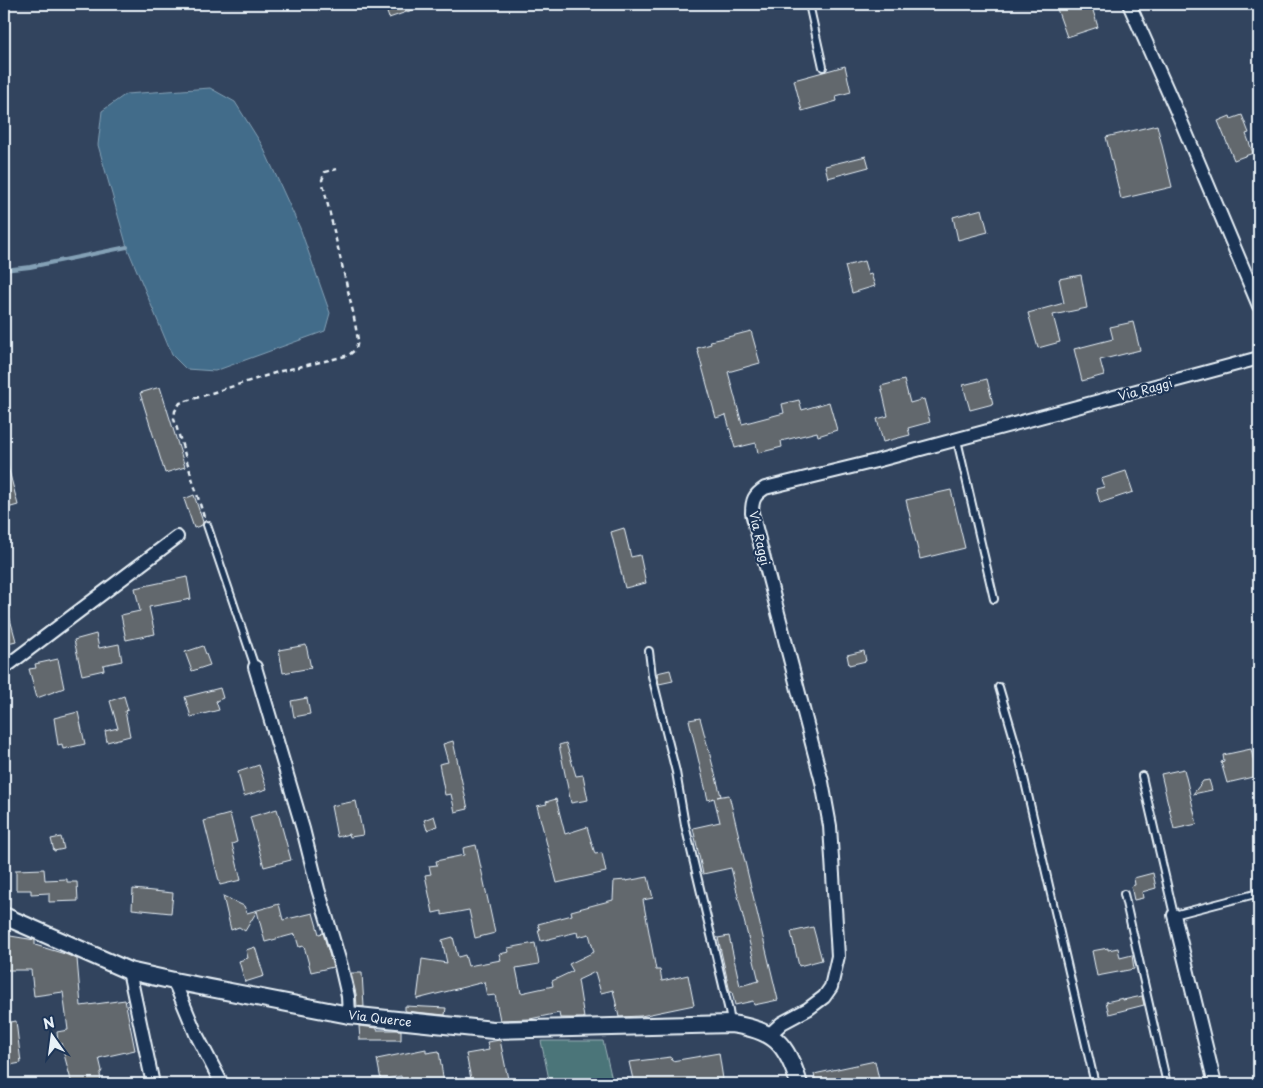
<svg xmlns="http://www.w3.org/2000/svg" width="1263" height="1088" font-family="'Playpen Sans',sans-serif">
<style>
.green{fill:#4c7479;stroke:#9ab2b8}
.water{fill:#426c8a;stroke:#84a1b6}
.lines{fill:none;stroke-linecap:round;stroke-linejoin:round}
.stream{stroke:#84a1b6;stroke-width:4}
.building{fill:#62686d;stroke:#e8f1f8}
.service-casing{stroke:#e8f1f8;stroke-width:10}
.minor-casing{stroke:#e8f1f8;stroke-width:16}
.tertiary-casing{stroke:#e8f1f8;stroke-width:20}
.path{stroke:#e8f1f8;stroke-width:2.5;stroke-dasharray:5 4;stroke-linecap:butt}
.service{stroke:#1d3557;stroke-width:6}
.minor{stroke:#1d3557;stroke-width:12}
.tertiary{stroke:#1d3557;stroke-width:16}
.labels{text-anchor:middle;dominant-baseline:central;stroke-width:4.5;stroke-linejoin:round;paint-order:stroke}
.street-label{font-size:12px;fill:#e8f1f8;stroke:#1d3557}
</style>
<rect width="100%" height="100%" fill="#32445e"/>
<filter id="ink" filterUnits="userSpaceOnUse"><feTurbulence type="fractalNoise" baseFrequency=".02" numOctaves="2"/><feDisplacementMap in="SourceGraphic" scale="10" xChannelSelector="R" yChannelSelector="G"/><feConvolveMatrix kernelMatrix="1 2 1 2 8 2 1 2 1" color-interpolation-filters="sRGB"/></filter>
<g filter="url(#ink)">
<!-- green -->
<path class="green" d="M541,1041h62l10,43h-63z"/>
<!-- water -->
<path class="water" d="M210,88l25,14 27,43 38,83 30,85 -5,18 -110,40 -29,-2 -14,-14 -45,-108 -29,-102 4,-34 24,-17z"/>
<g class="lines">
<!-- stream -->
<path class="stream" d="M4,270l26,-3 97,-20"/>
</g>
<!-- building -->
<path class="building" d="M384,4h40v2l-35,12z
M1074,4h17l7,23 -31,10 -10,-28z
M845,66l6,26 -15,4 1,5 -35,10 -8,-31z
M1242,115l7,18 -3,1 7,19 -19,7 -16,-39 12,-5 1,3z
M1157,125l15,62 -51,12 -15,-62z
M866,156l3,11 -41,11 -3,-12z
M982,209l6,23 -30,8 -5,-23z
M864,261l4,14 3,-1 4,12 -23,7 -7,-27z
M1081,275l6,33 -34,7 7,27 -22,6 -10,-35 36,-10 -5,-24z
M1133,322l7,28 -40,10 4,15 -22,6 -8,-32 39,-10 -3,-12z
M751,331l9,32 -32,9 14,52 42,-11 -2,-9 17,-4 3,10 27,-8 8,28 -19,6 -1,-4 -36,9 1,6 -24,6 -2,-10 -21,5 -9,-33 -10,3 -19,-70 14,-4 -1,-3 10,-2z
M987,379l6,25 -23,6 -7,-25z
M904,380l6,23 14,-4 6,23 -22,6 2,7 -27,7 -6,-23 11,-3 -7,-30z
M160,387l25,80 -20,6 -25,-80z
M7,463l11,42 -14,4v-45z
M1126,471l7,21 -33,11 -4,-14 8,-2 -3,-8z
M951,490l14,58 -45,11 -14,-59z
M194,495l9,27 -1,3 -8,3 -10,-29z
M624,528l7,29 9,-2 6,28 -21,5 -14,-56z
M187,577l4,22 -42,8 6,27 -29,6 -5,-25 19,-4 -5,-23z
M4,608h3l9,33 -12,3z
M96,634l3,14 20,-4 3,17 -19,4 1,5 -22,5 -8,-35z
M306,645l5,23 -28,5 -4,-23z
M203,646l7,19 -18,6 -7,-19z
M864,651l2,10 -17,4 -2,-10z
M58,659l6,29 -27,10 -8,-29 7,-1 -1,-4z
M670,670l3,11 -14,3 -2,-11z
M220,688l3,10 -7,3 3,9 -28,7 -6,-20z
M124,696l4,14 -3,1 5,25 -23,6 -2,-11 13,-3 -8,-27z
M307,698l3,16 -16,3 -3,-16z
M78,712l7,32 -22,5 -1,-5 -4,1 -4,-27z
M700,718l21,78 -4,1 12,-2 49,205 -24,5 -1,-4 -18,4 -3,-13h-2l-12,-54 11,-2 11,50 19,-5 -28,-113 -28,6 -10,-46 27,-6 -6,-24 -6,2 -19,-80z
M453,741l15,68 -13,3 -4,-18 -6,1 -6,-31 9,-2 -5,-18z
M566,743l10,33 7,-1 5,25 -17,3 -12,-58z
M1251,749l6,27 -30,7 -6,-21 3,-1 -1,-6z
M259,765l8,24 -23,7 -6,-24z
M1184,769l13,55 -23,5 -13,-55z
M1209,780l3,10 -19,4 10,-13z
M556,799l9,35 22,-7 8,27 7,-1 4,19 -49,11 -20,-77 10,-2 -1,-2z
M356,801l7,34 -13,2 -1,-3 -12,3 -6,-31z
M277,809l14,51 -27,7 -14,-50z
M230,814l7,28 -5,2 9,36 -21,5 -16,-64z
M434,816l3,10 -10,4 -3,-10z
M61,837l3,12 -10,2 -3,-12z
M476,845l19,88 -20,5 -6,-28 -27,5v-4l-9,2 -8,-38 6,-1 -2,-8 8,-1 -1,-4 28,-6 -1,-7z
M44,869l1,11 22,-1v3h10l1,19 -29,1v-9l-18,1v-4h-15v-20z
M1153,873l3,15 -14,4 1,6 -9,2 -3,-14 4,-1 -1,-7z
M648,877l5,21 -10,2 13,70h4l2,11 26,-6 6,30 -53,11 -22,1 -6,-27 -12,3 -6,-21 -17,8 6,38h-24l-1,-5 -29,6 -30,1 -5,-25 -8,1 -3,-14 -67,17 5,-40 25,4 -5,-23 11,-3 5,20 7,-2 3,11 33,-6 -2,-6 10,-2 -1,-4 27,-5 4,21 -23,4 5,25 32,-7 -1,-5 21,-10 -4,-7 25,-12 -5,-18 -11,3 -1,-5 -36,9 -3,-11h2l-2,-6 34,-9 -1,-4 42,-11 1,-19 12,-1v1z
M133,889l40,4 -2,20 -39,-4z
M223,896l21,10 3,7 32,-9 4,16 30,-7 6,21 4,-1 10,34 -22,5 -7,-26 -5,1 -4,-13 -30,8 -8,-31 -12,20 -6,-4 -8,3z
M813,927l9,33 -23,6 -8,-34z
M4,935l31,5v5l30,9 12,5 4,47 44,-6 10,50 -36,8 3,13 -2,3 1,9 -6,1h-23l-11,-41h-3l-1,-11 11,-2 -5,-38 -29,4 -3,-26h-27z
M255,947l9,29 -19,6 -6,-21 9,-3 -2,-8z
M1108,948v2l10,-2 2,10 12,-3 2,14 -37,7 -5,-25z
M351,973h11l2,34 -7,-1 -1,-12z
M1142,996l2,9 -35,9 -3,-12 17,-4v2z
M405,1006l41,2 -1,7 -40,-4z
M16,1021l5,42 -11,2 -6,-42z
M359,1026l18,2v2h24v10h-41z
M500,1040l9,44h-37l-6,-30 23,-4 -2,-8z
M426,1049v4l13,-2 5,33h-42l-1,-8 -20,4 -4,-21z
M719,1053l4,26 -30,5h-59l-5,-22 42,-5 1,4z
M875,1061l5,23h-30l-2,-5 -24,5h-8l-2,-10z"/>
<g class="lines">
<defs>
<path id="service" d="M809,4l14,63
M957,440l37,159
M207,525l48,142
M649,651l3,25 24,96 9,53 44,186 2,12
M999,687l19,65 77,332
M1142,776l32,139 85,-22
M1124,894l43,190"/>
<path id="minor" d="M1129,4l52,117 78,185
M255,667l48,162 15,60 23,77 7,30 1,19
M4,668l173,-131
M1174,915l41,169
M129,971l24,113
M174,981l22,53 26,50
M769,1035l13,-12 26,-14 16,-12 7,-10 7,-31 -8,-130 -8,-44 -70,-269c0,-13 2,-18 13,-25l111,-27 383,-103"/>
<path id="tertiary" d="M4,916l125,55 45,10 175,34 144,15 238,-6c43,6 56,19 68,60"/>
</defs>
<!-- service casing -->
<use href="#service" class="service-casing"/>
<!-- minor casing -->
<use href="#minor" class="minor-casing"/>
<!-- tertiary casing -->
<use href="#tertiary" class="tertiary-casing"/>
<!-- path -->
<path class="path" d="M204,517l-30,-98 1,-8 5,-8 101,-32 57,-13 11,-3 7,-6 2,-9 -5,-28 -31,-132 3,-8 12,-3"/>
<!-- service -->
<use href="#service" class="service"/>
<!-- minor -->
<use href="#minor" class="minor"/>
<!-- tertiary -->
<use href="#tertiary" class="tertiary"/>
</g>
</g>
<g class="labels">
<!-- street labels -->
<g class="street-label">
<text transform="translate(1145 389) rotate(-15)">Via Raggi</text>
<text transform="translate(760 538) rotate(77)">Via Raggi</text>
<text transform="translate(380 1018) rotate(7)">Via Querce</text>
</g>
</g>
<!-- margin -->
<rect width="1263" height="1088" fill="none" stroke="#1d3557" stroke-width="20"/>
<rect x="10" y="10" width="1243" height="1068" fill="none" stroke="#e8f1f8" stroke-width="2" filter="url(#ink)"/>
<!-- north arrow -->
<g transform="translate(52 1036) rotate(346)" stroke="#1d3557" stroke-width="4" paint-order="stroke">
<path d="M0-4L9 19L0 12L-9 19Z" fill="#e8f1f8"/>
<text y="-8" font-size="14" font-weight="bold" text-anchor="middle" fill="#e8f1f8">N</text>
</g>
</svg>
